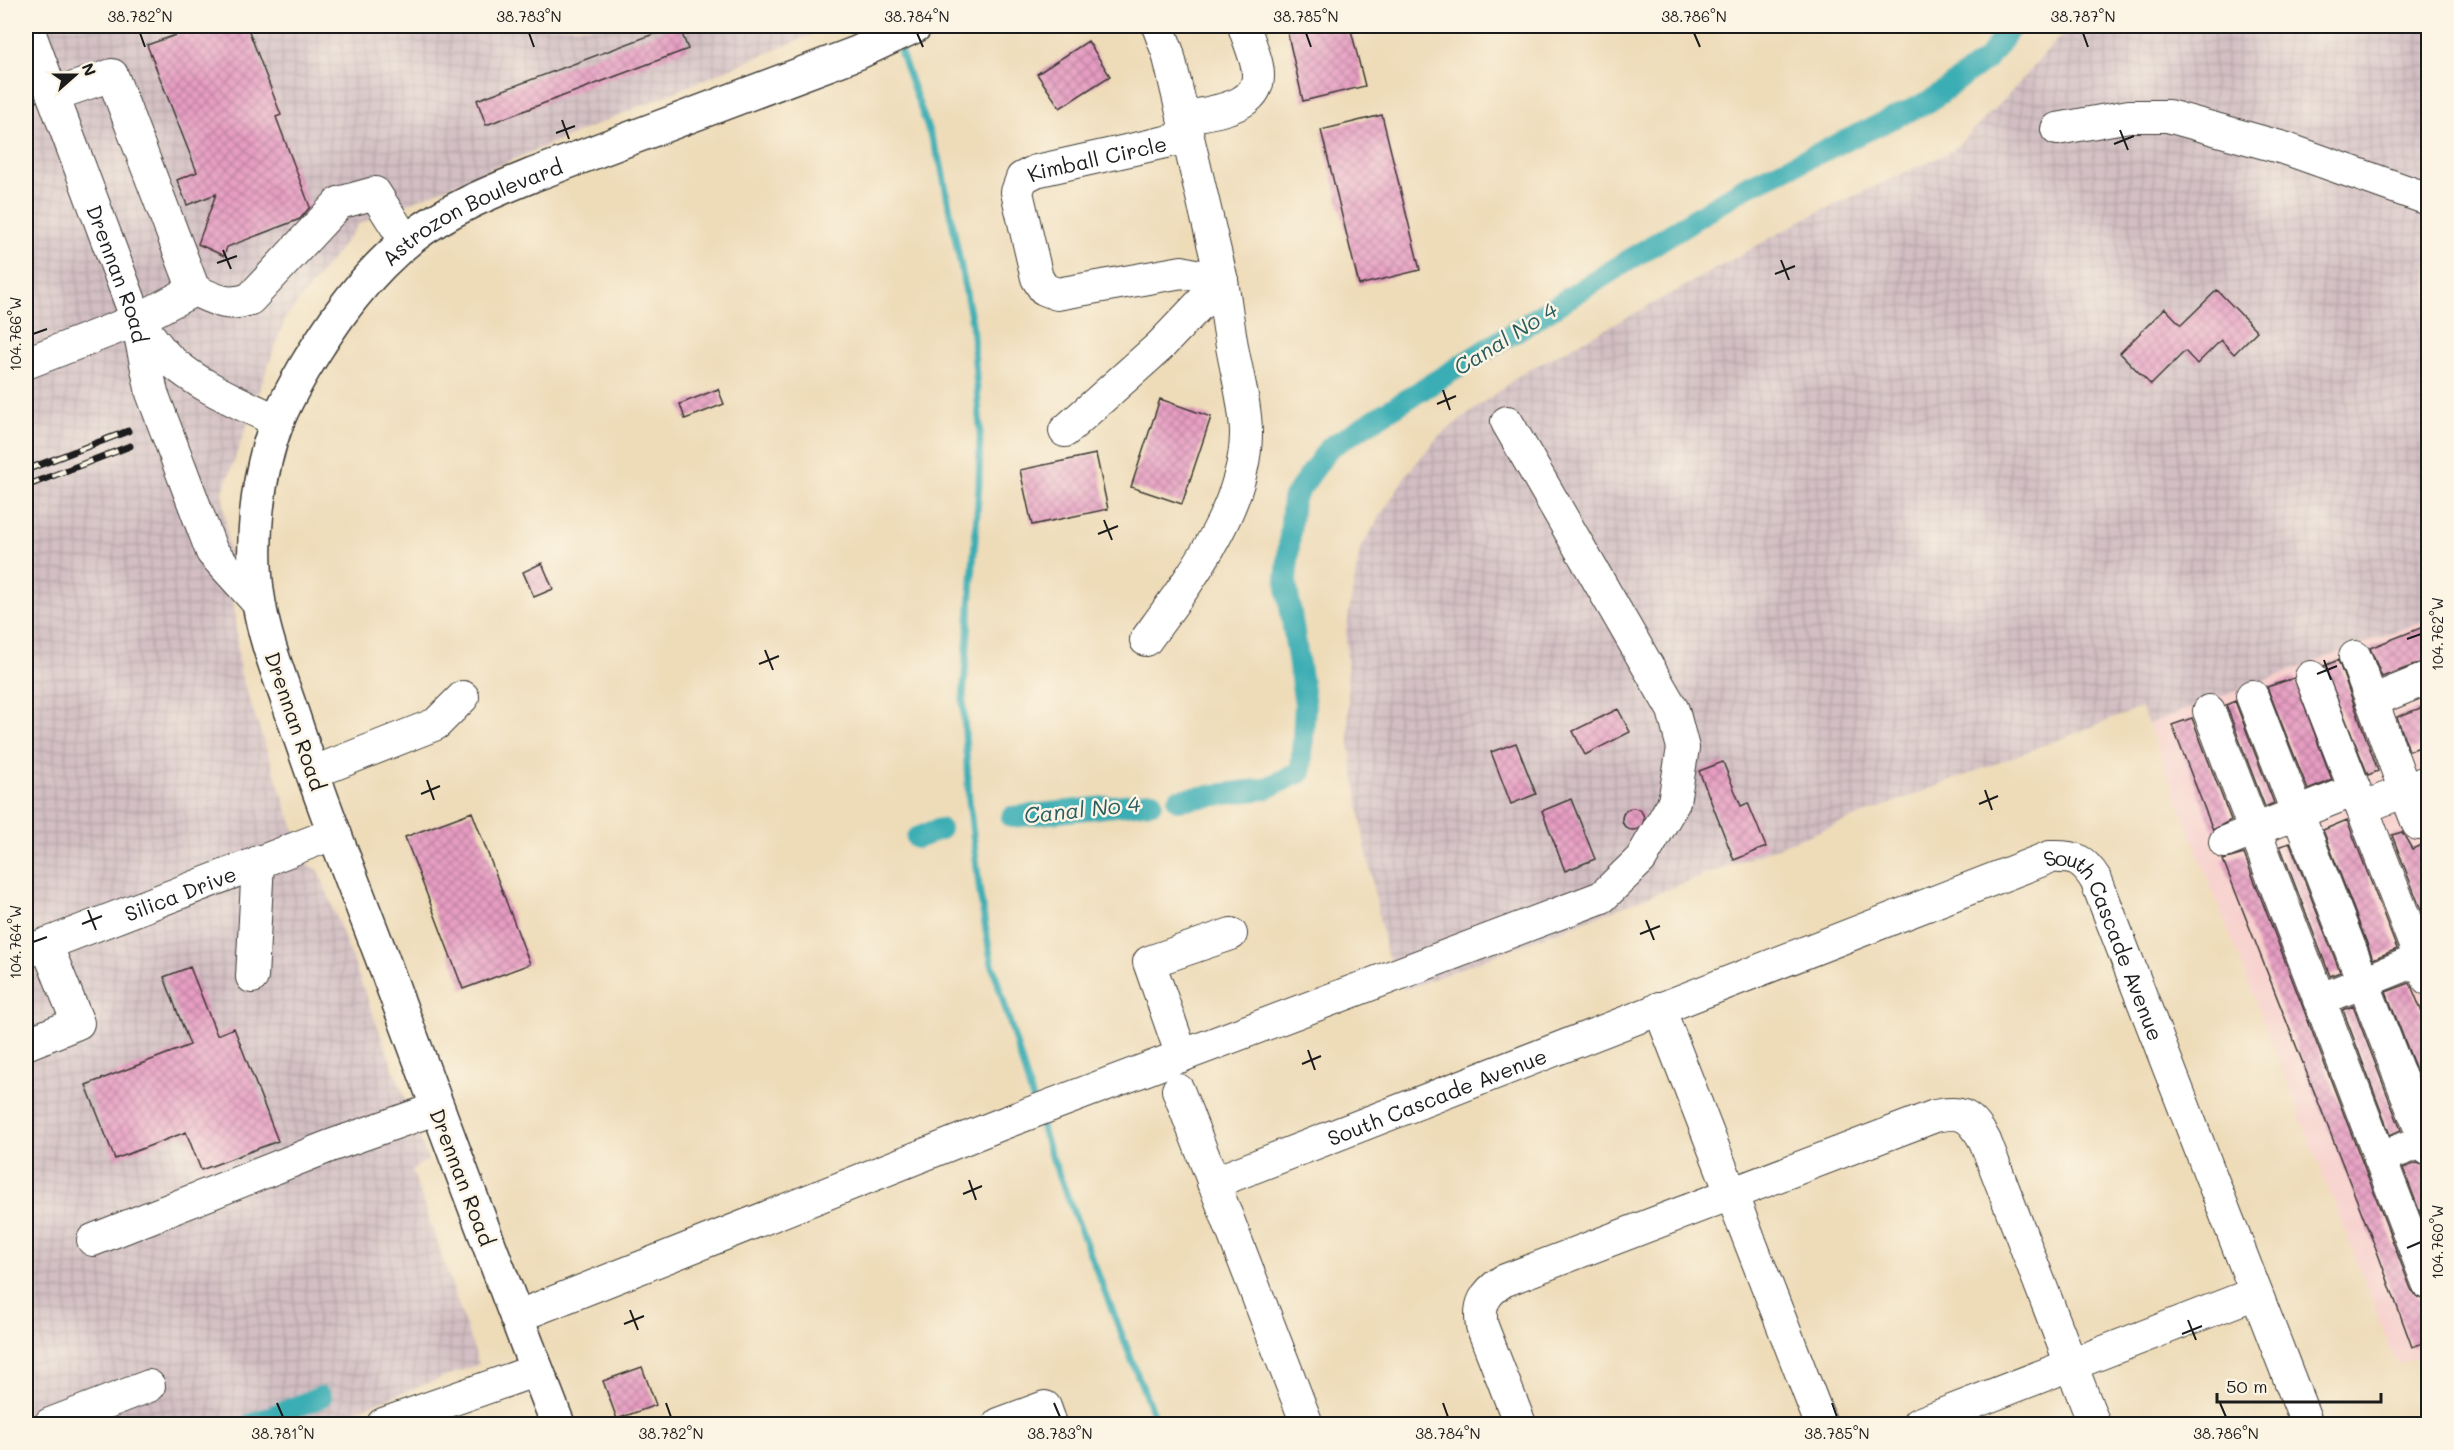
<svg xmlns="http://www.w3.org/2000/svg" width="2454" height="1450" font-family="Mali,sans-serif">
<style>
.built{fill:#f7d0cd}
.industrial{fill:url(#industrial-grid)}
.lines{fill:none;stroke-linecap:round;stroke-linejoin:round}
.stream{stroke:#3badb4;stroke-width:7}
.canal{stroke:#3badb4;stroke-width:22}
.building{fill:url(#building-cross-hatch)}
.minor-casing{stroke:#3c3934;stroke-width:34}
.major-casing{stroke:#3c3934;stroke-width:36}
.minor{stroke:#fff;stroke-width:32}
.major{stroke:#fff;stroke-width:33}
.rail-casing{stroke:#1c1c1c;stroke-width:7}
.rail{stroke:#fcf5e5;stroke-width:4.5;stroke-dasharray:14;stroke-linecap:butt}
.ticks{fill:none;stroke:#1c1c1c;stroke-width:2}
.labels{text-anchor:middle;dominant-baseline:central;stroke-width:5;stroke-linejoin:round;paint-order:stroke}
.street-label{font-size:21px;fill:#1c1c1c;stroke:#fcf5e5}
.water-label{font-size:22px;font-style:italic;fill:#2a5d60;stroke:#fcf5e5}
.neatline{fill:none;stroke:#1c1c1c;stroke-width:2}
.ticks-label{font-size:15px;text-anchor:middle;fill:#1c1c1c}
</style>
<defs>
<pattern id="industrial-grid" width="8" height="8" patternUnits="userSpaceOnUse" patternTransform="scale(1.5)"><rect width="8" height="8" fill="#d2bec3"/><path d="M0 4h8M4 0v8" fill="none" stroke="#b4a3a7"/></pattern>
<pattern id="building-cross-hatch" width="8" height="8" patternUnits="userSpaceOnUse" patternTransform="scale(1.5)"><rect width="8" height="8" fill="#e79dc2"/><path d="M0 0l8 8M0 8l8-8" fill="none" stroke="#ba7f9d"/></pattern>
</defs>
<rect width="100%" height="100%" fill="#fcf5e5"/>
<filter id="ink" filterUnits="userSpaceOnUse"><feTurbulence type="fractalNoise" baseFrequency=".0167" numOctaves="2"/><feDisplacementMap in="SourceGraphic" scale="12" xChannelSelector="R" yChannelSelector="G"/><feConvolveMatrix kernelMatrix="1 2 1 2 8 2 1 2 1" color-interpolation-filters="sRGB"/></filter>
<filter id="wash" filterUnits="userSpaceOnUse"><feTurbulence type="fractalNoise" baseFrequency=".008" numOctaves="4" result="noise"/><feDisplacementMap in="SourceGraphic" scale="24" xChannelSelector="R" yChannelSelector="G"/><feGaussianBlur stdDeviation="1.35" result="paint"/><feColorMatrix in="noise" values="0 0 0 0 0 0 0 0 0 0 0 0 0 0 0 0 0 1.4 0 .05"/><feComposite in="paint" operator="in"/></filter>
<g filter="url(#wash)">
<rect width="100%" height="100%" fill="#eedcb9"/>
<!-- built -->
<path class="built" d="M2428,619v734l-31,12 -249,-641z"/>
<!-- industrial -->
<path class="industrial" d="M26,26h806l-473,198 -74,95 -62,173 17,180 66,192 13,7 109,289 -16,10 67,194 -160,60h-293z
M2069,26h359v593l-280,105 -7,-16 -737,282 -18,-38 -22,-113 -15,-98 -3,-110 14,-82 46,-74 33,-39 82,-62 148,-79 135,-76 148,-68 60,-60z"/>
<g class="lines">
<!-- stream -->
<path class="stream" d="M898,45l43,120 31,158 8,106 -1,57 -16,213 6,101 11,94 11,66 43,143
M1039,1119l9,28 109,277"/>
<!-- canal -->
<path class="canal" d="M1178,800l86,-11 37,-17 4,-68 -19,-123 7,-82 36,-51 415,-260 186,-87 57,-42 25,-33
M1012,817l140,-15
M917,838l23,-9
M252,1424l69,-27"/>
</g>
<g id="blocks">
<!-- building -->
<path class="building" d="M202,26h45l34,89 -5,2 34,90 -10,12 -73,28 -3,9 -26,-12 18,-50 -29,11 -10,-25 20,-8 -50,-127z
M675,26h4l9,23 -202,76 -9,-25z
M1286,26h64l15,60 -62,15z
M1088,41l22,35 -50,32 -23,-34z
M1382,115l38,155 -61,15 -38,-155z
M2217,290l40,41 -23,23 -13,-14 -24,24 -12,-13 -34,34 -31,-32 45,-45 16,17z
M718,389l6,15 -39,15 -5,-15z
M1160,399l51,18 -29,87 -51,-17z
M1096,454l12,55 -76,16 -12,-55z
M542,563l11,26 -19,8 -11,-25z
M2428,625v35l-46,17 -12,-29z
M2338,660l40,111 -10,4 -44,-109z
M2294,678l38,102 -24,10 -41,-103z
M2235,701l39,102 -9,4 -39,-102z
M2428,705v39l-19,7 -12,-34z
M1618,709l12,23 -45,23 -12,-24z
M2192,718l39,102 -18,10 -41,-105z
M1516,743l20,51 -25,10 -20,-52z
M1723,762l18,44 7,-3 18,44 -32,13 -35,-89z
M1571,799l24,60 -30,12 -23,-60z
M1622 819a11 11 0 1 1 22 0a11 11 0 1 1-22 0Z
M472,812l58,152 -67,25 -58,-152z
M2347,820l50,129 -24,10 -50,-129z
M2402,832l10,17 16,-7v86l-36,-93z
M2290,843l50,129 -10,4 -50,-130z
M2244,854l167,435 6,8 11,3v41l-16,6 -34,-93 -155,-394z
M190,967l27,68 17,-7 44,113 -77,29 -15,-38 -71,27 -29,-74 104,-40 -26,-68z
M2410,983l18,44v74l-42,-109z
M2353,1006l48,124 -11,5 -47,-125z
M2417,1163l11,4v67l-25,-66z
M642,1367l14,38 -39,14 -14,-38z"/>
</g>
</g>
<g filter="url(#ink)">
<use href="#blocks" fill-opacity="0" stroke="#3c3934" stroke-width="1.5"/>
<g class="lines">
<defs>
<g id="minor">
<path id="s1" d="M27,26l110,294 15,73 60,159 47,52"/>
<path id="s2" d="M1158,26l10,27 54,228 -40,-9 -125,22 -13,-5 -7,-11 -20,-86 5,-14 14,-7 152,-34"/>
<path d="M53,95l59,-20 82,215"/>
<path d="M1183,118c30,-7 83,-9 74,-52 -3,-14 -9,-27 -13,-40"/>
<path d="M2057,129l72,-13h39l119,33 141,50"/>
<path d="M140,323c9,12 18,26 29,36 31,28 71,44 108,62"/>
<path d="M26,363l111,-43 57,-30c22,10 32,17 56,9l89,-96 36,-10 31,49"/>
<path d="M1065,431l94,-84 63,-66"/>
<path d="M1146,640c42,-58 99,-131 100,-206 0,-25 -7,-52 -12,-77 -5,-25 -8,-51 -12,-76"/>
<path d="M2355,657l17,44 56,-23"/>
<path d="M2311,677l51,131 43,-17 13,33 10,-4"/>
<path d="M2252,696l176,453"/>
<path d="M2372,701l33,90 23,-10"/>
<path d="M2209,711l171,447 48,-19"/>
<path d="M312,773l124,-49 27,-27"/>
<path d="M2362,808l66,171"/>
<path d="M2225,842l130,-52"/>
<path id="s3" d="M26,952l309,-119"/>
<path d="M252,977l6,-115"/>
<path d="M2319,1000l109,-44"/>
<path d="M1659,1008l162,416"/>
<path d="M26,1044l52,-21 -32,-79"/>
<path d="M1182,1056l-33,-94 82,-28"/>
<path d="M1178,1090l129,334"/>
<path d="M2380,1158l48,125"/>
<path id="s4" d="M1213,1183l837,-326c25,-1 33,2 46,23l211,544"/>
<path d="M93,1240l237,-94 108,-38"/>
<path d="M516,1317l488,-194 598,-226 39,-38 33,-57 9,-54 -10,-38 -166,-288"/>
<path d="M50,1424l99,-38"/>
<path d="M383,1424l154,-54"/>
<path d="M999,1424l46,-17 6,17"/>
<path d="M1520,1424l-38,-98c-4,-22 3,-33 21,-45l432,-165c28,-6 36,0 50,25l109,283"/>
<path d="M1918,1424l338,-131"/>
</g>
<g id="major">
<path id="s5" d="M558,1424c-61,-155 -119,-312 -177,-469 -31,-80 -62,-160 -89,-242 -12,-36 -27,-72 -33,-110 -10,-55 -2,-130 19,-183 7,-18 17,-35 26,-51 30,-50 62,-96 108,-132 36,-28 79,-45 121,-62l324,-122 58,-27"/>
</g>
</defs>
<!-- minor casing -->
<use href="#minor" class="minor-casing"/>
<!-- major casing -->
<use href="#major" class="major-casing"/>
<!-- minor -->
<use href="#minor" class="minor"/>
<!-- major -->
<use href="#major" class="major"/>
<defs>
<path id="rail" d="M26,470l102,-39
M26,486l104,-40"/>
</defs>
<!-- rail casing -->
<use href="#rail" class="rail-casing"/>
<!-- rail -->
<use href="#rail" class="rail"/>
</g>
</g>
<!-- ticks -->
<path class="ticks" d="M140,33l5,14M529,33l5,14M917,33l6,14M1306,33l5,14M1694,33l6,14M2083,33l5,14M562,120l7,19M2120,130l8,20M556,133l19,-7M2114,144l20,-8M223,250l8,19M1781,260l8,20M217,263l20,-7M1775,274l20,-8M33,334l14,-5M1443,390l7,20M1437,404l19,-8M1104,520l8,20M1098,534l20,-8M2407,639l14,-5M765,650l8,20M2324,660l7,20M759,664l20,-8M2317,674l20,-8M427,780l7,20M1985,790l7,20M421,794l19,-8M1979,804l19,-8M88,910l8,20M1646,920l8,20M82,924l20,-8M1640,934l20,-8M33,942l14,-5M1308,1050l7,20M1302,1064l19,-8M969,1180l7,20M963,1194l19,-8M2407,1248l14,-6M630,1310l8,20M2188,1320l8,20M624,1324l20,-8M2182,1334l20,-8M277,1403l6,14M666,1403l5,14M1054,1403l6,14M1443,1403l5,14M1832,1403l5,14M2220,1403l6,14"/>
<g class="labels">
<!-- street labels -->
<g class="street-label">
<text stroke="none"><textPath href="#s2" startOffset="639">Kimball Circle</textPath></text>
<text stroke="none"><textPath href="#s5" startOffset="1354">Astrozon Boulevard</textPath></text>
<text stroke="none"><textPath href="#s1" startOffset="264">Drennan Road</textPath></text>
<text transform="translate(296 721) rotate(71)">Drennan Road</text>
<text stroke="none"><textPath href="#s3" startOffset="165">Silica Drive</textPath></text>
<text stroke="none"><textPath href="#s4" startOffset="1008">South Cascade Avenue</textPath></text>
<text stroke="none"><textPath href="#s4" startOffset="240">South Cascade Avenue</textPath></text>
<text transform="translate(463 1177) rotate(69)">Drennan Road</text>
</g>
<!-- water labels -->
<g class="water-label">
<text transform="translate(1505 338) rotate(-32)">Canal No 4</text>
<text transform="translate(1082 809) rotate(-6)">Canal No 4</text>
</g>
</g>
<!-- margin -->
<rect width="2454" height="1450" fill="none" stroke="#fcf5e5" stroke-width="66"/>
<!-- north arrow -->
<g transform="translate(75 75) rotate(69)" stroke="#fcf5e5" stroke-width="4.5" paint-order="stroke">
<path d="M0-4.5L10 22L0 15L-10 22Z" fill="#1c1c1c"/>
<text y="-9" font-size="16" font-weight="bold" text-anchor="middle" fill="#1c1c1c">N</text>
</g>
<!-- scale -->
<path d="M2217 1393v9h164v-9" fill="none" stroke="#1c1c1c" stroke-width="3"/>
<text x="2226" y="1393" font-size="18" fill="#1c1c1c" stroke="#fcf5e5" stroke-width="4.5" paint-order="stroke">50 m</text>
<rect x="33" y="33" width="2388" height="1384" class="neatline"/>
<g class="ticks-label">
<text x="140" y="22">38.782°N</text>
<text x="529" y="22">38.783°N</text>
<text x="917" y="22">38.784°N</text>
<text x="1306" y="22">38.785°N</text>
<text x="1694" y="22">38.786°N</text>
<text x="2083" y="22">38.787°N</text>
<text transform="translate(16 334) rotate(-90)" y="5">104.766°W</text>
<text transform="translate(2438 634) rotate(-90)" y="5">104.762°W</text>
<text transform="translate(16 942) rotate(-90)" y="5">104.764°W</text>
<text transform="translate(2438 1242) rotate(-90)" y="5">104.760°W</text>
<text x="283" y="1439">38.781°N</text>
<text x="671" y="1439">38.782°N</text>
<text x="1060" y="1439">38.783°N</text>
<text x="1448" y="1439">38.784°N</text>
<text x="1837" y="1439">38.785°N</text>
<text x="2226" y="1439">38.786°N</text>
</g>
</svg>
